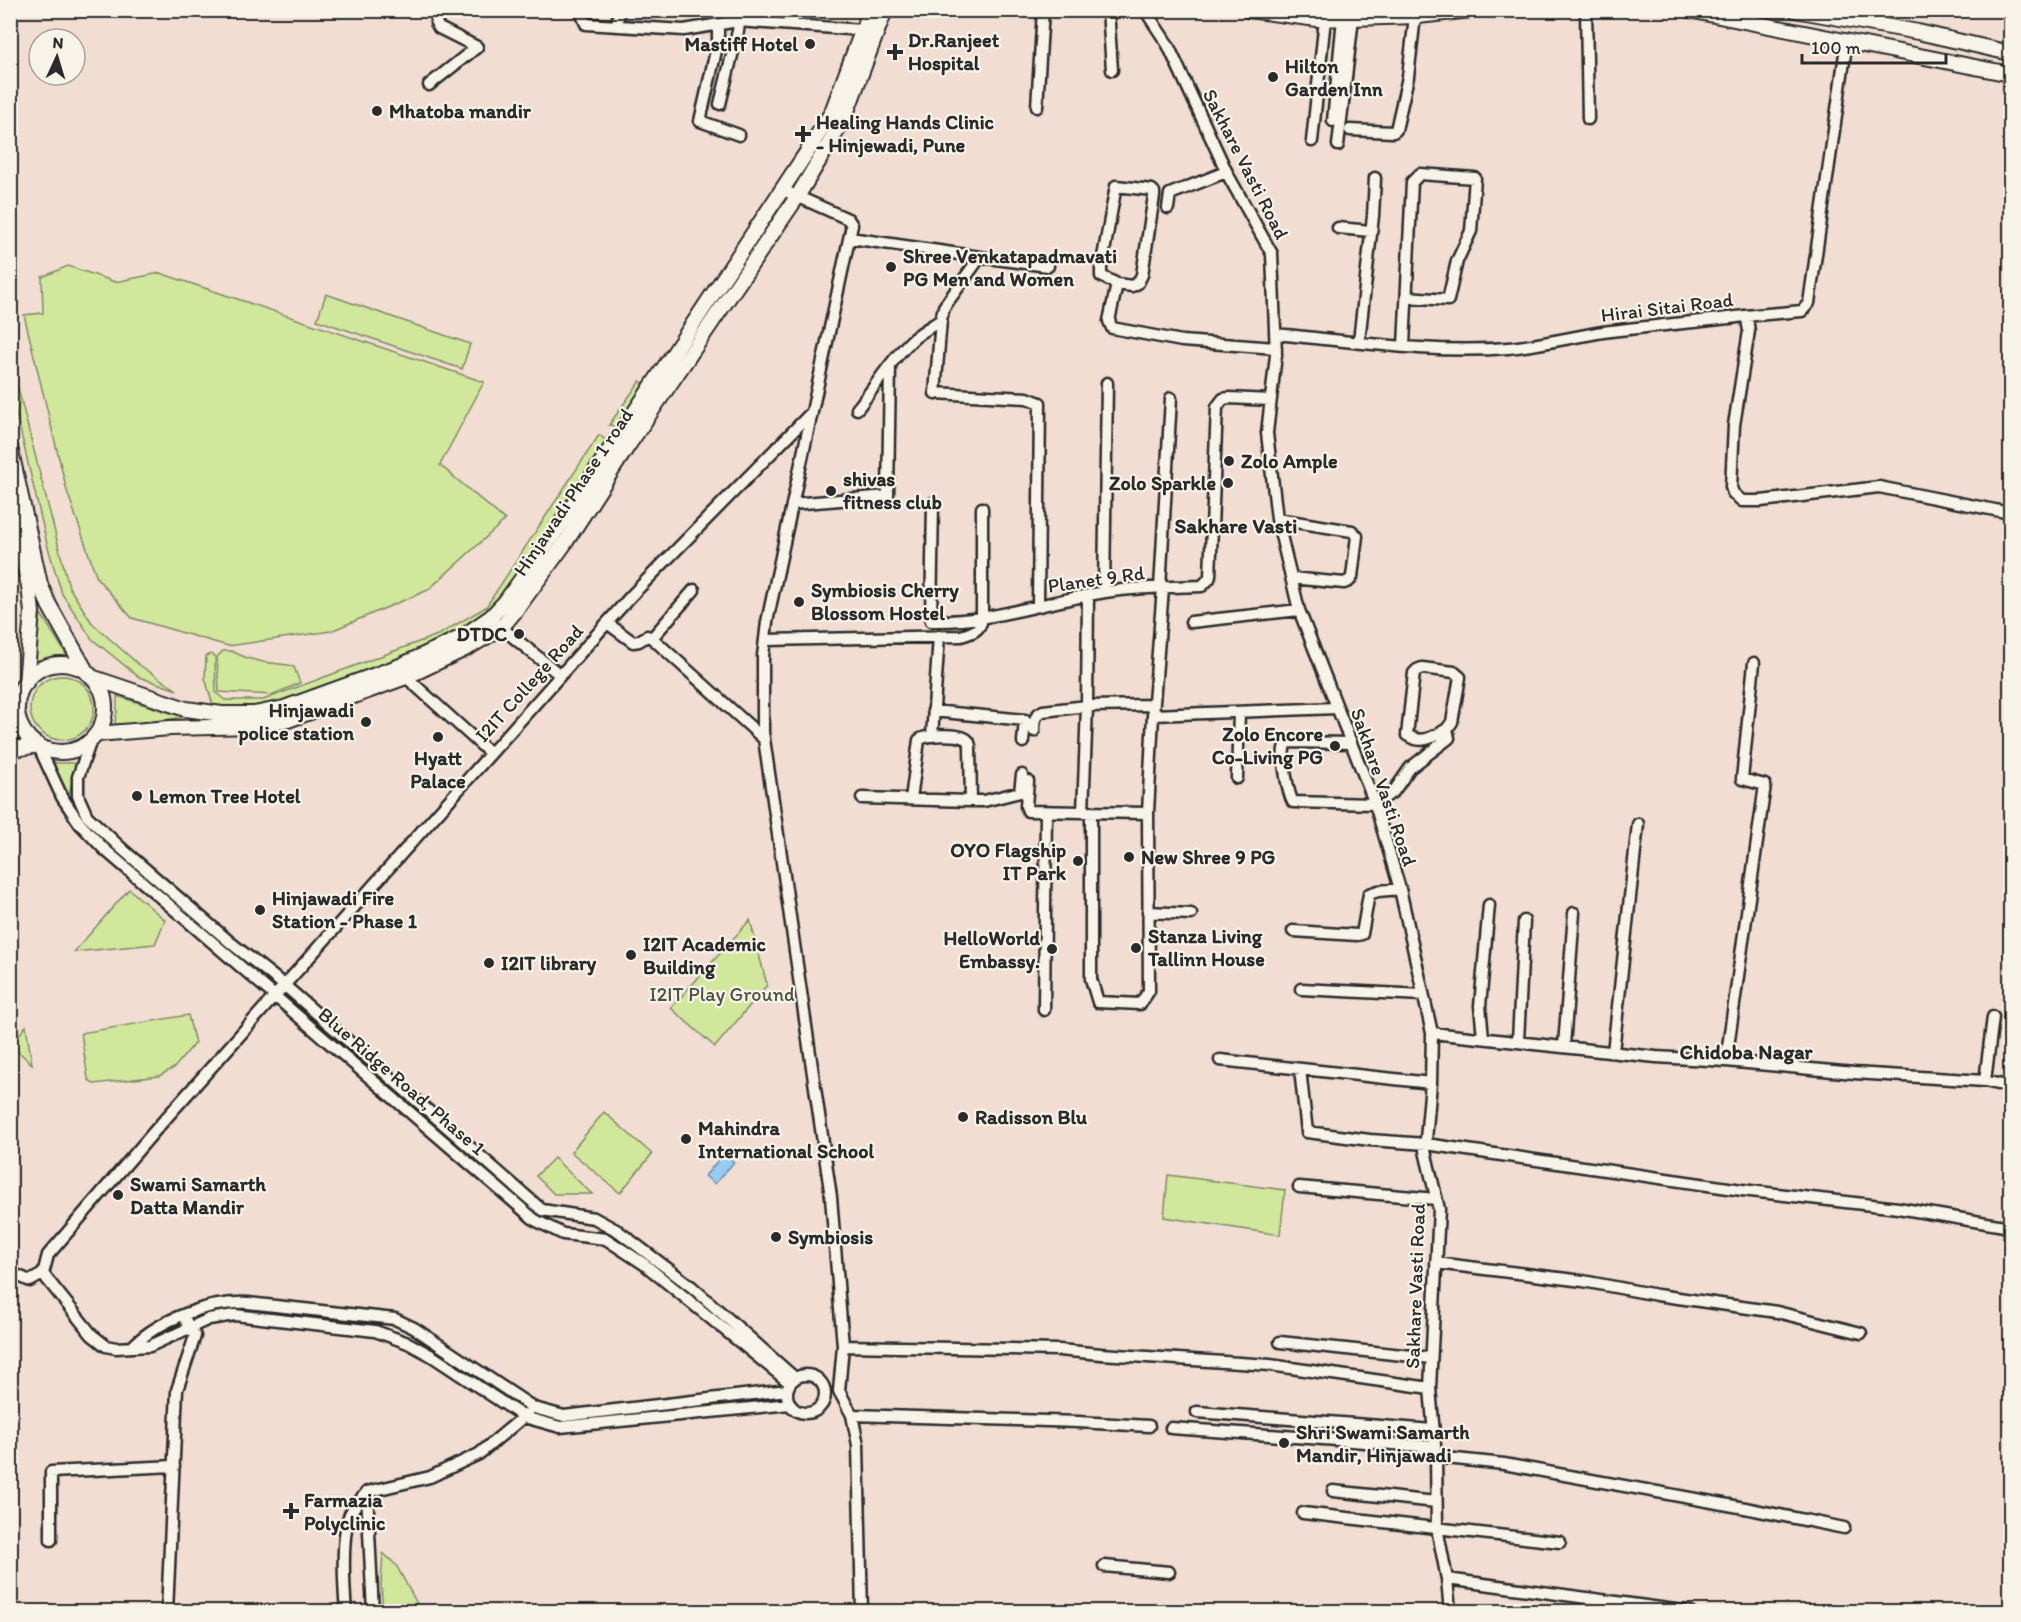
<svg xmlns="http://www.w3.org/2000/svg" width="2021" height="1622" font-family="Itim,sans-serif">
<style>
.green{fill:#d1e79c;stroke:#7e8964;stroke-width:1.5}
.water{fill:#96cbf4;stroke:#6b8ba4;stroke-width:1.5}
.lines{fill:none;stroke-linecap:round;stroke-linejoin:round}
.minor-casing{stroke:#2b2b2b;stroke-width:15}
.major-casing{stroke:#2b2b2b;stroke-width:18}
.minor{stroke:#f7f3e8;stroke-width:10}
.major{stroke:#f7f3e8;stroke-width:14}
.poi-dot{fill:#2b2b2b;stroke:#f7f3e8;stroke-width:2}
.labels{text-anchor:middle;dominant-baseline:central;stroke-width:4.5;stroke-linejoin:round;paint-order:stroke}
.poi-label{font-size:20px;font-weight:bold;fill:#2b2b2b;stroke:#f7f3e8;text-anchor:start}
.street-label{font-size:20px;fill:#2b2b2b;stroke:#f7f3e8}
.park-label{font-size:20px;fill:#4c5142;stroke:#f7f3e8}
.neighbourhood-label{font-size:21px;font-weight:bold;fill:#2b2b2b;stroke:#f7f3e8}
</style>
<rect width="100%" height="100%" fill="#f1ddd2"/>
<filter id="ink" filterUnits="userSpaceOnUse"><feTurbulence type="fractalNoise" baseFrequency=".0167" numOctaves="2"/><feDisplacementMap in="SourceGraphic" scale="12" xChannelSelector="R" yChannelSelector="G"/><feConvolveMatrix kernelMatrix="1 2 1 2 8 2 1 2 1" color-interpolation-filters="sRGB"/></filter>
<g filter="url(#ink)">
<!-- green -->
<path class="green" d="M68,266l47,16 45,-9 324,109 -44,83 65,55 -77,70 -97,41 -103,15 -96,-28 -35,-40 -30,-87 -43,-176 19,-2 -1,-36z
M326,294l144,50 -8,25 -145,-49z
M13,369l56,218 23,36 46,41 39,26 -38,-13 -47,-38 -30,-45 -15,-50 -36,-153v-21z
M640,381l10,6 -28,40 -13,-2z
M599,435l11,8 -117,166 -26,21 -30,14 -162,62 -61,3 -9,-31 1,-22 5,-2 4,2 1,37 9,7h38l177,-66 46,-27z
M41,614l27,43 -19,1 -15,3 -1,-4z
M223,651h8l16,7 16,4 25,3 6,2 6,16 -28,12 -53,-3 -2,-35z
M30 708a32 32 0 1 1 64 0a32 32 0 1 1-64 0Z
M117,696l66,21 -69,11 3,-17z
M55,763h21l-7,32 -16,-29z
M129,889l36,31 -10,24 -81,8z
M750,920l17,65 -52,62 -44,-39z
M188,1015l7,28 -21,25 -15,8 -65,8 -6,-5 -7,-46z
M26,1026l6,38 -21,-19z
M604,1112l48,42 -32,39 -49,-41z
M554,1158l38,36h-38l-18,-18z
M1168,1175l117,15 -5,45 -116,-18z
M383,1553l13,12 25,46h-38l-2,-27z"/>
<!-- water -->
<path class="water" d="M724,1153l10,9 -19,22 -10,-8z"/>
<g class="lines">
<defs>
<path id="minor" d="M580,10l6,14 98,6 54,-9 124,9 15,4
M1108,10l4,60
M1145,10l23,35 61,132 43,77 4,101 -9,78 10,86 22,91 76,194 25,85 32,144 -1,50 -6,68 14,58 -9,179 6,69 1,71 10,51 3,33
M1586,10l2,109
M792,25l2,-15
M617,26l2,-16
M718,26v16l-18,79 39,14
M429,85l48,-38 -38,-19 -3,-5 1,-5 9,-8
M720,104l18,-73 2,-21
M1037,107l6,-97
M1333,121l10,-103
M1350,130l43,2 3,-2 12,-53 7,-61
M1312,141l13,-122
M1338,145l15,-127
M783,190l65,29 4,6 -85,397 -4,34v76l68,465 12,149 -4,45 13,24 6,30 4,167
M1168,208l2,-14 56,-22
M1338,228l33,3
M850,238l130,19 -36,50 -3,13 -6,73 92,5 13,5 -2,202
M980,257l68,9
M1117,284l-16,-8v-8l15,-82 36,4 2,2v4l-12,79 -4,8 -6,3 -15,-2 -8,37 3,7 70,13 94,7
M1745,316l57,-5 7,-8 38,-263
M1275,334c77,7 156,20 233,14 33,-3 64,-11 95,-16 47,-6 95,-10 142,-16l2,3 2,12 -15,94 -3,62 2,6 9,8h19l118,-14 131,26
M1359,341l14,-125 2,-38
M1404,346l8,-164 8,-8 55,4 -4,53 -14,30 -9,39 -41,-3
M857,409c19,-23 34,-50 56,-70 8,-7 19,-13 28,-19
M933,503l-2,118c60,2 116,-20 174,-29 32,-5 65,-5 97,-6l7,-7 1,-3 7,-169 6,-8 6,-1 41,2
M792,504l96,-8 2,-131
M1277,519l75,12 5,5 -5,41 -3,4 -5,2 -53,-5
M1160,588l11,-190
M1163,588l-10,127 184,-7
M1104,592l3,-209
M1191,622l108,-12
M607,623l26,19 6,-1 8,-5 5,2 112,101
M497,624l63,51
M652,638l42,-48
M766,640l195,-4c10,-3 19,-5 21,-17v-111
M406,677l84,76
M933,711l92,9 -2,22
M1153,715l-5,98 -65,-1 4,-106 67,-1
M1034,731c0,-9 0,-16 9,-20l44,-5 1,-111
M932,736l7,-100
M91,740l-13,37v19l9,20 34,32 110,95 53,42 258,225 52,8 24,13 74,56 103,91
M1351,743l-61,-1c-4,2 -5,2 -6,7 -2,10 4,45 9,53l82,2 19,-13 16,-23 39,-30 -2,-9 5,-7 8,-45 -6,-5 -32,-4 -5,2 -3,3 -7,62c15,10 26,2 40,-6
M38,745l24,52 18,27 24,25 431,371 28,14 43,5 38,25 146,119
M1237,778l2,-66
M1028,781l-2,25 2,5 55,1
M862,798l109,3h13l36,-9 2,-17
M911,799l8,-59c7,-6 37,-6 45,-2 5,2 5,4 6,8l1,55
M1091,812v167l7,23 42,2 9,-13 -1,-178
M1148,912l43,2
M1293,931l64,4 5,-1 7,-40 9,-3 22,-2
M1301,989l122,6
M1044,1010l2,-198
M1432,1033l224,24 70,4 39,-276 -23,-6 12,-116
M1483,1037l-3,-31 9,-101
M1518,1041l6,-120
M1564,1046l10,-133
M1613,1052l25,-228
M1220,1060l211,23
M1726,1061l128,12 131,8 25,6
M1300,1069l7,63 63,8 56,4 316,46 156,18 112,19
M1985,1081l8,-64
M1299,1187l137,12
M1436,1263l147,18 74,14 120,17 84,21
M10,1272l20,9 13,-7 5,-19 111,-129 472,-530 179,-182
M43,1274l49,61 14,11 10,2 34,-2 59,-27 26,-4 140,16 33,12 24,13 92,61 36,10 230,-23
M1280,1342l151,16
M133,1346c27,-27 77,-45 115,-43l147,16 19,9 120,80 30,8 223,-26
M843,1346l216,4 42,4 169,11 160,23
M787 1394a19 19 0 1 1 38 0a19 19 0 1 1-38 0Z
M1197,1412l236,18
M852,1415l226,7 71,4
M1171,1428l264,19
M1436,1457l68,7 241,44 99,20
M1333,1491l103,11
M367,1492l63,-15 49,-23 48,-40
M367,1492l6,120
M1303,1513l257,29
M51,1540v-68l123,-6
M1104,1566l65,6
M1447,1579l243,33
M167,1612l10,-222 18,-54 -9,-15
M346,1612c-2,-24 -5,-77 4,-98 4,-8 12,-16 17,-22"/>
<path id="major" d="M1248,10l69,9 101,-3 53,-6
M1689,10l321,64
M1795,10l123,22 92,21
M10,447l30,137 9,21 38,68
M10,502l19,84 3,26 -6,71
M17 708a44 44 0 1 1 88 0a44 44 0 1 1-88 0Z
M94,678l92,31 36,5h32l30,-6 116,-42 62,-29 29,-20 14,-15 49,-68 253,-382 25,-40 38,-102
M97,734l73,-6 86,-2 32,-6 118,-43 63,-30 32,-19 15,-18 49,-67 62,-96 170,-250 47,-78 41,-109
M10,750l28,-5"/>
</defs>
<!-- minor casing -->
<use href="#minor" class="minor-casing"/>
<!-- major casing -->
<use href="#major" class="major-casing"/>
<!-- minor -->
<use href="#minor" class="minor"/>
<!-- major -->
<use href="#major" class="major"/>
</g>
</g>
<!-- markers -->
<g class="poi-dot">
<circle cx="810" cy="44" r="6"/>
<path d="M892 43h6v6h6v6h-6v6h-6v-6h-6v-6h6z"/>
<circle cx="1273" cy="77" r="6"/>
<circle cx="377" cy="111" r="6"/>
<path d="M800 125h6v6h6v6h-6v6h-6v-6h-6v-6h6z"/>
<circle cx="891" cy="267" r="6"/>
<circle cx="1229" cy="461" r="6"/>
<circle cx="1228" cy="483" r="6"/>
<circle cx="831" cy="491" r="6"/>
<circle cx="799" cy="602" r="6"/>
<circle cx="519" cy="634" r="6"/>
<circle cx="366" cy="722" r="6"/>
<circle cx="438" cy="737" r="6"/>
<circle cx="1335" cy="746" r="6"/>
<circle cx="137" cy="796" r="6"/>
<circle cx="1129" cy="857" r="6"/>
<circle cx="1078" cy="861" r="6"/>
<circle cx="260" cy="910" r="6"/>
<circle cx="1136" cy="948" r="6"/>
<circle cx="1052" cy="949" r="6"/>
<circle cx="631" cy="955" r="6"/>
<circle cx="489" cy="963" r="6"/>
<circle cx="963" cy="1117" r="6"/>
<circle cx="686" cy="1139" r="6"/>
<circle cx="118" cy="1195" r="6"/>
<circle cx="776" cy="1237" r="6"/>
<circle cx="1284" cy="1443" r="6"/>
<path d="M288 1502h6v6h6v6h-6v6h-6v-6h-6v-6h6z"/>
</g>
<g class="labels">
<!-- poi labels -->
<g class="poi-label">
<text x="908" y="40">Dr.Ranjeet<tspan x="908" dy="23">Hospital</tspan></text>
<text x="798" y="44" text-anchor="end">Mastiff Hotel</text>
<text x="1285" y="66">Hilton<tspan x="1285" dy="23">Garden Inn</tspan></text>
<text x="389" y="111">Mhatoba mandir</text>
<text x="816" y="122">Healing Hands Clinic<tspan x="816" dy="23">- Hinjewadi, Pune</tspan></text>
<text x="903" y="256">Shree Venkatapadmavati<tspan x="903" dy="23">PG Men and Women</tspan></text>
<text x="1241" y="461">Zolo Ample</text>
<text x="843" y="479">shivas<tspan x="843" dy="23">fitness club</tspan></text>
<text x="1216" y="483" text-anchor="end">Zolo Sparkle</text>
<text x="811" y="590">Symbiosis Cherry<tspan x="811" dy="23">Blossom Hostel</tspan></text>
<text x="507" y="634" text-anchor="end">DTDC</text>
<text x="354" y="710" text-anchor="end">Hinjawadi<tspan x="354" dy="23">police station</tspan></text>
<text x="1323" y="734" text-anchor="end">Zolo Encore<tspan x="1323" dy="23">Co-Living PG</tspan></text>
<text x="438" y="758" text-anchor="middle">Hyatt<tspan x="438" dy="23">Palace</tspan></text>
<text x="149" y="796">Lemon Tree Hotel</text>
<text x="1066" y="850" text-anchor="end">OYO Flagship<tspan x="1066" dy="23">IT Park</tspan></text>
<text x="1141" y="857">New Shree 9 PG</text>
<text x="272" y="898">Hinjawadi Fire<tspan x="272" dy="23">Station - Phase 1</tspan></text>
<text x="1148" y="936">Stanza Living<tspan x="1148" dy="23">Tallinn House</tspan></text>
<text x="1040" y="938" text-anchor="end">HelloWorld<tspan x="1040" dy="23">Embassy.</tspan></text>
<text x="643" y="944">I2IT Academic<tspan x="643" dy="23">Building</tspan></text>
<text x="501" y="963">I2IT library</text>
<text x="975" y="1117">Radisson Blu</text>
<text x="698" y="1128">Mahindra<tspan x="698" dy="23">International School</tspan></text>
<text x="130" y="1184">Swami Samarth<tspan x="130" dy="23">Datta Mandir</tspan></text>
<text x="788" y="1237">Symbiosis</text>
<text x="1296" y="1432">Shri Swami Samarth<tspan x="1296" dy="23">Mandir, Hinjawadi</tspan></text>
<text x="304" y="1500">Farmazia<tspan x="304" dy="23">Polyclinic</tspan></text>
</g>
<!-- street labels -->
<g class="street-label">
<text transform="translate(1246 164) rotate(63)">Sakhare Vasti Road</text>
<text transform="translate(1667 307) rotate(-7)">Hirai Sitai Road</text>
<text transform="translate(573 492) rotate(-56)">Hinjawadi Phase 1 road</text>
<text transform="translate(1096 579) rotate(-8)">Planet 9 Rd</text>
<text transform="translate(529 683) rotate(-48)">I2IT College Road</text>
<text transform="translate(1384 787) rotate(71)">Sakhare Vasti Road</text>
<text transform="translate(402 1081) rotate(41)">Blue Ridge Road, Phase 1</text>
<text transform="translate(1415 1286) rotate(-88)">Sakhare Vasti Road</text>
</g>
<!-- park labels -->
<g class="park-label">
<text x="722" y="994">I2IT Play Ground</text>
</g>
<!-- neighbourhood labels -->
<g class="neighbourhood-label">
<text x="1236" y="525">Sakhare Vasti</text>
<text x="1746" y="1051">Chidoba Nagar</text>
</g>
</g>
<!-- margin -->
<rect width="2021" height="1622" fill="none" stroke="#f7f3e8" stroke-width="36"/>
<rect x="18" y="18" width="1985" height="1586" fill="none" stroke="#2b2b2b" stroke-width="2" filter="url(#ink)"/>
<!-- north arrow -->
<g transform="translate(57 57) rotate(4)"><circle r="28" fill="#f7f3e8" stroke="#a5a39c" stroke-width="1.5"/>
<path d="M0-4.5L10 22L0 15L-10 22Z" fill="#2b2b2b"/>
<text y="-9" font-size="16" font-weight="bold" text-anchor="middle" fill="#2b2b2b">N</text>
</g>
<!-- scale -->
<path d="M1802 54v9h144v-9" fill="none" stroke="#2b2b2b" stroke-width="3"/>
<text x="1811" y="54" font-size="18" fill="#2b2b2b" stroke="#f7f3e8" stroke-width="4.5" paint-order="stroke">100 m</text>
</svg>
